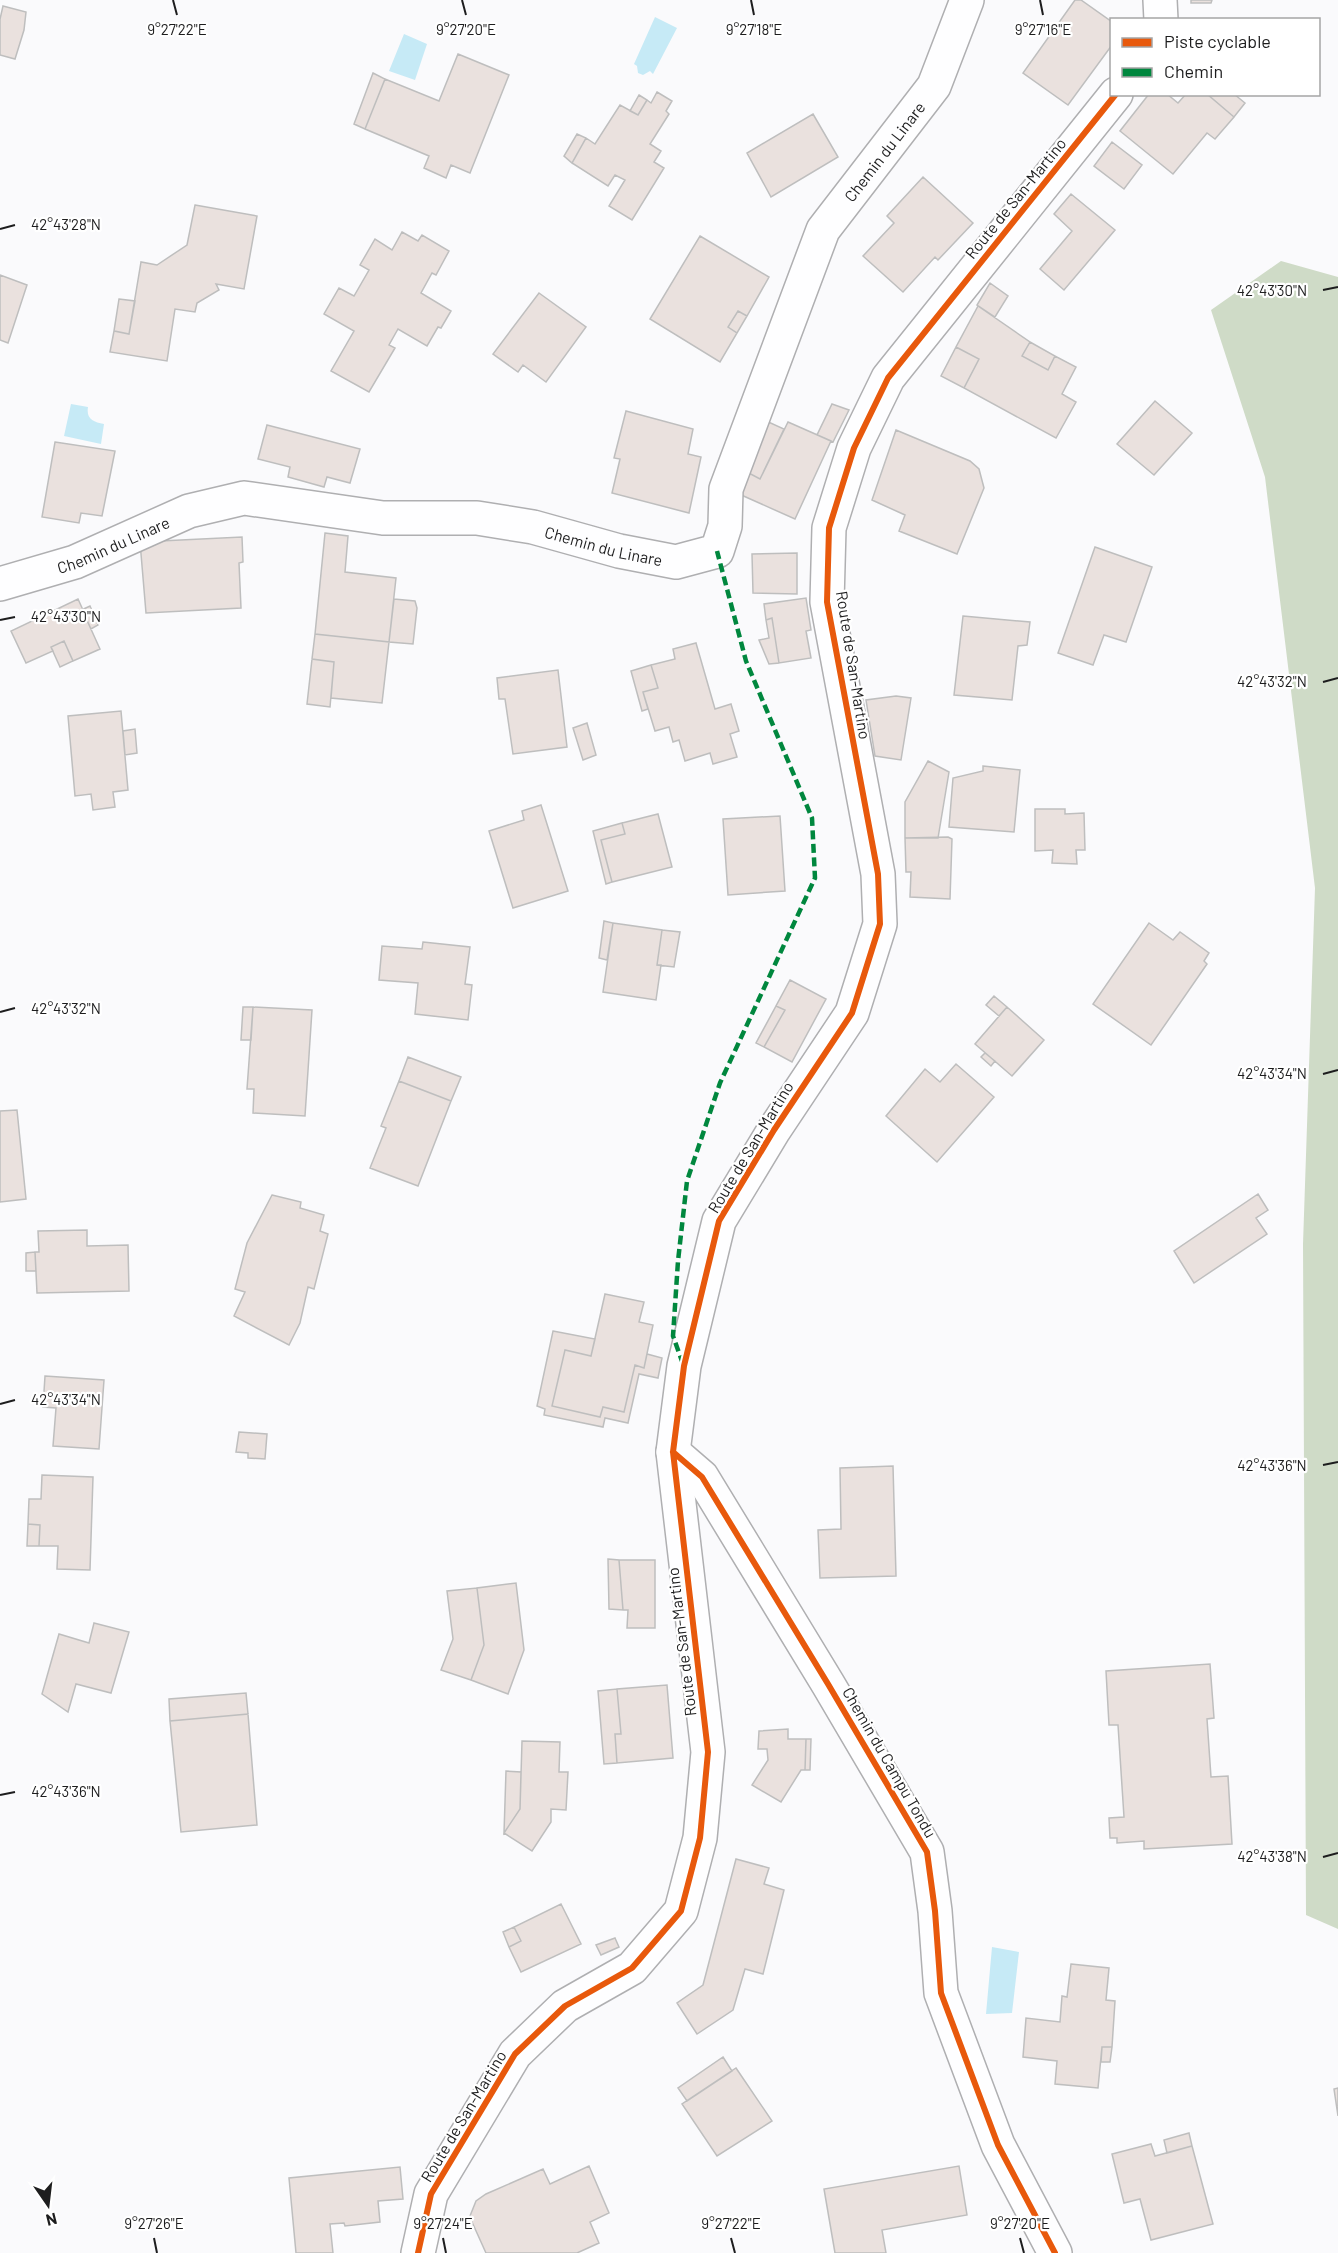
<svg xmlns="http://www.w3.org/2000/svg" width="1338" height="2253" font-family="Barlow,sans-serif">
<style>
.forest{fill:#cfdbc7}
.water{fill:#c6eaf6}
.building{fill:#eae1de;stroke:#bebebe;stroke-width:1.5}
.lines{fill:none;stroke-linecap:round;stroke-linejoin:round}
.minor-casing{stroke:#afafb1;stroke-width:36}
.minor{stroke:#fefeff;stroke-width:33}
.quiet{stroke:#00873e;stroke-width:4.5;stroke-dasharray:9 4.5;stroke-linecap:butt}
.cycleway-casing{stroke:#fff;stroke-width:10}
.cycleway{stroke:#e8590c;stroke-width:6}
.ticks{fill:none;stroke:#1d1d1e;stroke-width:2}
.labels{text-anchor:middle;dominant-baseline:central;stroke-width:4.5;stroke-linejoin:round;paint-order:stroke}
.street-label{font-size:16px;fill:#1d1d1e;stroke:#fff}
.ticks-label{font-size:15px;text-anchor:middle;fill:#1d1d1e;stroke:#fff;stroke-width:4.5;stroke-linejoin:round;paint-order:stroke}
</style>
<rect width="100%" height="100%" fill="#fafafc"/>
<!-- forest -->
<path class="forest" d="M1281,261l57,16v1652l-32,-14 -3,-671 12,-356 -50,-411 -54,-167z"/>
<!-- water -->
<path class="water" d="M655,17l22,11 -24,46 -3,-3 -7,4 -5,-2 -1,-7 -3,-2z
M404,34l23,10 -12,36 -26,-9z
M71,404l17,3c-2,12 5,15 16,17l-3,20 -37,-8z
M992,1947l27,5 -7,61 -26,1z"/>
<!-- building -->
<path class="building" d="M1075,0h6l31,22v23l-44,60 -45,-32z
M1191,0h21l-1,3h-20z
M3,6l23,6 -2,18 -9,29 -15,-4v-36z
M458,54l51,21 -39,98 -19,-8 -5,13 -22,-10 5,-12 -64,-27 20,-50 54,22z
M373,73l12,6 -20,50 -11,-5z
M657,92l15,9 -6,10 3,3 -19,30 11,7 -7,11 10,6 -32,52 -23,-14 16,-26 -10,-5 -7,11 -36,-23 14,-25 9,6 25,-39 18,10 9,-15 4,3z
M1149,94h18l11,9 8,-9h21l27,23 -19,22 -8,-6 -34,41 -53,-43z
M1207,94h27l11,9 -11,14z
M639,95l8,5 -9,15 -8,-4z
M813,114l25,43 -67,40 -24,-44z
M577,134l9,4 -14,25 -8,-7z
M1112,142l30,23 -18,24 -30,-23z
M923,177l50,46 -35,37 -3,-3 -32,35 -40,-36 31,-33 -7,-7z
M1071,194l44,36 -51,60 -24,-21 32,-38 -18,-17z
M195,205l62,11 -13,73 -28,-5 3,6 -22,13 -2,9 -20,-3 -8,52 -57,-9 4,-21 15,3 12,-72 16,3 30,-20z
M402,232l16,9 4,-6 27,16 -13,24 -4,-2 -11,20 30,18 -10,17 -3,-1 -11,19 -29,-17 -9,16 6,3 -26,44 -38,-21 23,-40 -30,-17 15,-26 15,8 15,-26 -9,-5 15,-26 17,11z
M700,236l69,41 -22,39 -9,-5 -10,16 9,6 -17,29 -70,-43z
M0,275l27,10 -19,58 -8,-3z
M990,283l18,13 -13,21 -18,-12z
M539,293l47,34 -40,55 -23,-17 -5,7 -25,-18z
M119,299l16,2 -6,33 -15,-3z
M978,306l52,36 -8,14 26,14 7,-14 21,11 -14,27 14,8 -20,36 -92,-50 15,-29 -23,-12z
M738,311l9,5 -10,17 -9,-6z
M1030,342l25,14 -7,14 -26,-14z
M956,347l23,12 -15,29 -23,-12z
M1155,401l37,32 -38,42 -37,-31z
M832,404l17,6 -16,32 -16,-7z
M626,411l67,18 -5,25 13,3 -12,56 -77,-20 8,-34 -6,-1z
M764,420l20,9 -24,50 -15,-8z
M788,422l43,19 -36,78 -56,-25 6,-23 15,8z
M267,425l93,24 -10,34 -23,-6 -3,10 -36,-10 2,-10 -32,-8z
M896,430l74,31 9,8 5,19 -27,66 -58,-23 6,-16 -33,-15z
M55,442l60,9 -13,65 -21,-3 -2,10 -37,-6z
M325,533l23,3 -3,36 51,6 -7,64 -74,-8z
M242,537l1,25 -4,1 2,45 -95,5 -6,-71z
M1095,547l57,20 -26,75 -22,-7 -11,30 -35,-12z
M797,553v41l-44,-1 -1,-39z
M806,598l5,32 -5,1 5,27 -32,5 -7,-45 -6,2 -2,-16z
M78,599l5,11 -6,2 2,6 6,-2 15,33 -27,12 -9,-20 -13,6 2,4 -27,12 -15,-32z
M394,599l21,2 2,7 -4,36 -24,-2z
M90,606l8,19 -7,4 -6,-13 -6,2 -2,-6z
M963,616l67,6 -3,23 -9,1 -6,54 -58,-5z
M772,618l7,45 -10,1 -10,-24 10,-2 -3,-18z
M315,634l74,8 -7,61 -51,-5 3,-36 -22,-3z
M64,641l9,20 -13,6 -9,-20z
M696,643l19,66 16,-5 8,27 -9,3 7,23 -24,7 -3,-11 -25,8 -6,-21 -6,2 -4,-15 -14,4 -12,-39 15,-4 -7,-23 24,-6 -2,-10z
M312,659l22,3 -4,45 -23,-3z
M651,665l7,23 -15,4 5,17 -6,2 -11,-40z
M558,670l9,77 -54,7 -8,-55h-6l-2,-21z
M896,696l15,2 -10,62 -26,-4 -9,-56z
M121,711l7,79 -15,2 2,15 -22,3 -2,-16 -16,2 -7,-80z
M587,723l9,32 -13,5 -10,-32z
M135,729l2,24 -12,2 -2,-24z
M928,761l21,11 -11,66h-33v-36z
M983,766l37,4 -6,62 -65,-5 4,-49 30,-7z
M541,805l27,86 -55,17 -24,-77 35,-11 -2,-9z
M1035,809h30v5l19,-1 1,37h-9l1,14 -25,-1 1,-13 -18,1z
M658,814l14,53 -60,15 -11,-42 24,-6 -3,-11z
M780,816l5,75 -57,4 -5,-76z
M622,823l3,11 -24,6 11,42 -6,2 -13,-53z
M948,837l4,2 -2,60 -40,-2 1,-25h-5l-1,-34z
M604,921l9,2 -6,37 -8,-2z
M613,923l49,7 -5,35h4l-5,35 -53,-8z
M1149,923l24,17 7,-8 29,21 -5,8 3,3 -56,81 -58,-41z
M662,930l18,2 -6,35 -17,-2z
M423,942l47,5 -5,37 7,1 -4,35 -53,-6 3,-31 -39,-3 3,-34 40,3z
M790,980l36,19 -34,63 -28,-15 21,-37 -9,-4z
M994,996l13,11 -8,9 -13,-11z
M776,1006l9,4 -21,37 -8,-4z
M243,1007h10l-2,33h-10z
M253,1007l59,3 -7,106 -52,-3 1,-24h-7z
M1007,1007l37,33 -32,36 -37,-32z
M985,1053l10,8 -4,5 -10,-9z
M408,1057l53,20 -10,24 -52,-20z
M956,1064l38,33 -57,65 -51,-46 39,-47 15,13z
M399,1081l52,20 -33,85 -48,-18 16,-40 -5,-2z
M17,1110l9,89 -26,3v-91z
M1258,1194l10,16 -12,8 11,16 -73,49 -20,-32z
M272,1195l29,7 -1,6 24,7 -4,16 8,3 -14,55 -6,-2 -8,36 -11,22 -55,-29 11,-24 -10,-3 12,-46z
M87,1230v16l41,-1 1,46 -92,2 -2,-41h4l-1,-21z
M35,1252l1,19h-10v-18z
M605,1294l39,8 -5,20 14,3 -9,43 -9,-3 -11,47 -21,-5 -3,10 -48,-11 13,-56 26,6z
M553,1331l42,8 -4,17 -26,-6 -13,56 48,11 3,-10 21,5 11,-47 9,3 3,-14 15,4 -4,20 -19,-4 -11,49 -23,-5 -2,9 -59,-12 1,-6 -8,-3z
M45,1376l59,4 -5,69 -46,-3 3,-38 -13,-1z
M239,1432l28,2 -2,25 -17,-1v-5l-12,-1z
M893,1466l3,110 -76,2 -2,-48 23,-1 -1,-61z
M42,1475l51,2 -3,93 -33,-1 1,-23h-19l1,-21 -12,-1 1,-25h12z
M28,1524l12,1 -1,21h-12z
M608,1559l11,1 4,50 -14,-1z
M619,1560h36v68h-28l1,-18h-5z
M516,1583l8,67 -16,44 -37,-14 13,-35 -7,-57z
M477,1588l7,57 -13,35 -30,-10 12,-31 -6,-48z
M94,1623l35,9 -18,61 -35,-9 -8,28 -26,-18 17,-60 30,9z
M1210,1664l4,54 -7,1 4,58 17,-1 4,68 -88,5v-8l-27,2v-5h-7l-1,-20 15,-1 -6,-92h-9l-3,-54z
M667,1685l6,73 -56,5 -2,-29h6l-4,-45z
M617,1689l4,45h-6l2,29 -13,1 -6,-73z
M246,1693l2,21 -78,7 -1,-22z
M248,1714l9,111 -76,7 -11,-111z
M788,1729v10h18l-1,31h-4l-20,32 -29,-17 16,-25 -1,-11h-9l1,-18z
M806,1739h5l-1,31h-5z
M522,1741l38,1 -1,30h9l-2,38 -15,-1v13l-19,29 -28,-18 16,-24z
M506,1771l15,1 -1,37 -16,24z
M736,1859l33,9 -5,16 20,6 -21,84 -18,-5 -12,41 -36,24 -20,-31 26,-18z
M561,1904l20,40 -60,28 -12,-25 12,-6 -7,-14z
M514,1927l7,14 -12,6 -6,-15z
M615,1938l4,9 -18,8 -5,-10z
M1071,1964l38,4 -3,32 9,1 -3,46h-10l-4,41 -43,-4 2,-23 -34,-4 3,-39 34,4 2,-26 5,1z
M1102,2047h10l-2,15h-9z
M723,2057l9,14 -45,30 -9,-13z
M736,2068l36,53 -55,35 -35,-52z
M1338,2088v28l-4,-27z
M1189,2133l3,13 -25,7 -3,-13z
M1151,2144l4,12 37,-10 21,78 -62,16 -11,-41 -16,4 -12,-49z
M589,2166l20,47 -19,9 9,21 -22,10h-91l-14,-31 -2,-6 6,-15 10,-7 57,-25 7,15z
M959,2166l8,49 -85,15 4,23h-51l-11,-64z
M400,2167l3,32 -25,2 2,21 -35,4 -1,-3 -14,1 3,29h-37l-7,-75z"/>
<g class="lines">
<defs>
<g id="minor">
<path d="M1160,0l1,20"/>
<path id="s1" d="M0,584l75,-22 114,-51 55,-13 139,20h94l56,9 86,24 57,11 41,-11 8,-25 1,-37 97,-259 111,-144 33,-86"/>
<path d="M673,1452l29,25 126,207 99,168 8,59 6,82 57,152 57,108"/>
<path d="M418,2253l13,-59 84,-140 50,-48 67,-38 49,-57 19,-73 8,-86 -35,-300 11,-86 35,-145 55,-91 78,-117 28,-89 -2,-50 -51,-272 2,-74 25,-80 34,-70 228,-284"/>
</g>
</defs>
<!-- minor casing -->
<use href="#minor" class="minor-casing"/>
<!-- minor -->
<use href="#minor" class="minor"/>
<!-- quiet -->
<path class="quiet" d="M683,1364l-10,-28 5,-75 9,-80 33,-98 95,-205 -3,-60 -66,-157 -29,-110"/>
<defs>
<path id="cycleway" d="M673,1452l29,25 126,207 99,168 8,59 6,82 57,152 57,108
M418,2253l13,-59 84,-140 50,-48 67,-38 49,-57 19,-73 8,-86 -35,-300 11,-86 35,-145 55,-91 78,-117 28,-89 -2,-50 -51,-272 2,-74 25,-80 34,-70 228,-284"/>
</defs>
<!-- cycleway casing -->
<use href="#cycleway" class="cycleway-casing"/>
<!-- cycleway -->
<use href="#cycleway" class="cycleway"/>
</g>
<!-- ticks -->
<path class="ticks" d="M173,0l4,15M462,0l4,15M751,0l3,15M1040,0l3,15M0,229l15,-4M1323,290l15,-3M0,620l15,-3M1323,682l15,-4M0,1012l15,-4M1323,1074l15,-4M0,1404l15,-4M1323,1465l15,-3M0,1795l15,-3M1323,1857l15,-4M154,2238l3,15M443,2238l3,15M731,2238l4,15M1020,2238l4,15"/>
<g class="labels">
<!-- street labels -->
<g class="street-label">
<text stroke="none"><textPath href="#s1" startOffset="1180">Chemin du Linare</textPath></text>
<text transform="translate(1015 198) rotate(-51)">Route de San-Martino</text>
<text stroke="none"><textPath href="#s1" startOffset="120">Chemin du Linare</textPath></text>
<text stroke="none"><textPath href="#s1" startOffset="624">Chemin du Linare</textPath></text>
<text transform="translate(854 665) rotate(81)">Route de San-Martino</text>
<text transform="translate(750 1147) rotate(-59)">Route de San-Martino</text>
<text transform="translate(681 1642) rotate(-97)">Route de San-Martino</text>
<text transform="translate(890 1762) rotate(60)">Chemin du Campu Tondu</text>
<text transform="translate(463 2116) rotate(-59)">Route de San-Martino</text>
</g>
</g>
<g class="ticks-label">
<text x="177" y="35">9°27'22"E</text>
<text x="466" y="35">9°27'20"E</text>
<text x="1043" y="35">9°27'16"E</text>
<text x="754" y="35">9°27'18"E</text>
<text x="66" y="230">42°43'28"N</text>
<text x="1272" y="296">42°43'30"N</text>
<text x="66" y="622">42°43'30"N</text>
<text x="1272" y="687">42°43'32"N</text>
<text x="66" y="1014">42°43'32"N</text>
<text x="1272" y="1079">42°43'34"N</text>
<text x="66" y="1405">42°43'34"N</text>
<text x="1272" y="1471">42°43'36"N</text>
<text x="66" y="1797">42°43'36"N</text>
<text x="1272" y="1862">42°43'38"N</text>
<text x="154" y="2229">9°27'26"E</text>
<text x="443" y="2229">9°27'24"E</text>
<text x="731" y="2229">9°27'22"E</text>
<text x="1020" y="2229">9°27'20"E</text>
</g>
<!-- legend -->
<rect x="1110" y="18" width="210" height="78" fill="#ffffff" stroke="#a5a5a5" stroke-width="1.5"/>
<rect x="1122" y="38" width="30" height="9" fill="#e8590c" stroke="#a5a5a5" stroke-width="1.5"/>
<text x="1164" y="48" font-size="18" fill="#1d1d1e">Piste cyclable</text>
<rect x="1122" y="68" width="30" height="9" fill="#00873e" stroke="#a5a5a5" stroke-width="1.5"/>
<text x="1164" y="78" font-size="18" fill="#1d1d1e">Chemin</text>
<!-- north arrow -->
<g transform="translate(48 2205) rotate(166)" stroke="#ffffff" stroke-width="4.5" paint-order="stroke">
<path d="M0-4.5L10 22L0 15L-10 22Z" fill="#1d1d1e"/>
<text y="-9" font-size="16" font-weight="bold" text-anchor="middle" fill="#1d1d1e">N</text>
</g>
</svg>
